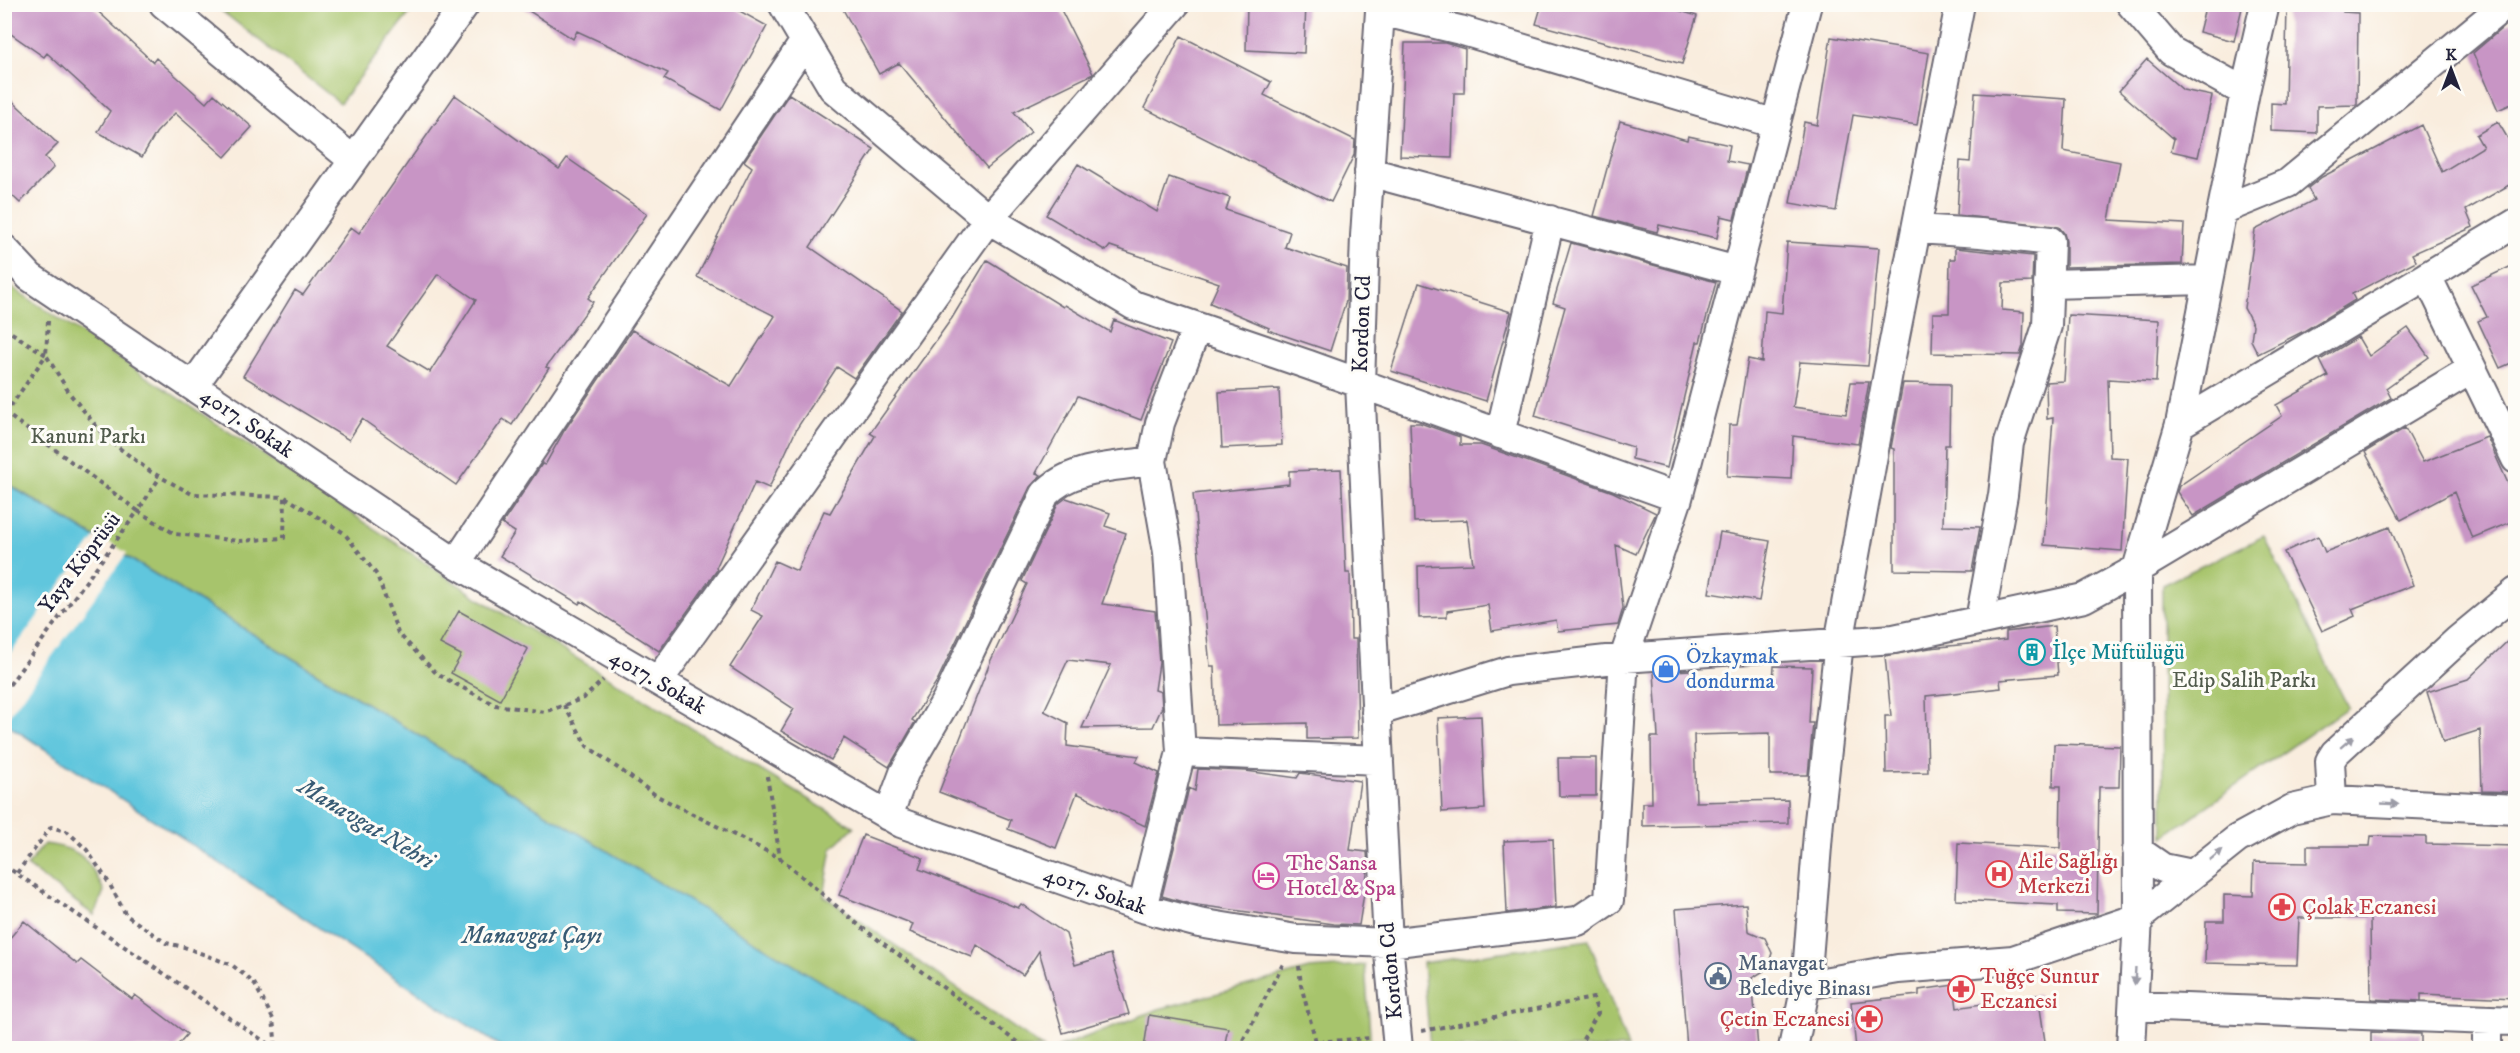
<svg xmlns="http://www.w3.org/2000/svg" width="2520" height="1053" font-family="'IM FELL DW Pica',serif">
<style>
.green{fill:#a7c46c;stroke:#647354;stroke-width:1.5}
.water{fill:#60c6dd;stroke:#41748c;stroke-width:1.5}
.pier{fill:#f9edde}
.building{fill:#c895c5;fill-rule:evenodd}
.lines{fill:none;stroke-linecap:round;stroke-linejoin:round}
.minor-casing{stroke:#6d6974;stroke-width:32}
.path{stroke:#6d6974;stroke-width:4;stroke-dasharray:4.5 4.5;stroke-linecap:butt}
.minor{stroke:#fff;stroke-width:28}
.oneway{fill:#9c9ca7}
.labels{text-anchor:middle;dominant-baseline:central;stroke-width:6;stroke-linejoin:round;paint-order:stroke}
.street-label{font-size:22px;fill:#22223b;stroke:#fdfcf7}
.park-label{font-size:22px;fill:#515b4c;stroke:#fdfcf7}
.culture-label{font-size:22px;fill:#0d838f;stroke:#fdfcf7;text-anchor:start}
.shop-label{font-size:22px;fill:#366cbe;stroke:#fdfcf7;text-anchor:start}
.health-label{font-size:22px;fill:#be3a42;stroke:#fdfcf7;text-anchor:start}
.hotel-label{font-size:22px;fill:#b23c85;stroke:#fdfcf7;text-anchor:start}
.service-label{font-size:22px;fill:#4e5e75;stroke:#fdfcf7;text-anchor:start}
.water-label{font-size:24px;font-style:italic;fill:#385b74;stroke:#fdfcf7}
</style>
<rect width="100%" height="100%" fill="#fdfcf7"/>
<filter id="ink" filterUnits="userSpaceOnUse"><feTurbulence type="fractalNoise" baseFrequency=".0167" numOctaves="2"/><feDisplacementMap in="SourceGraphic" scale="12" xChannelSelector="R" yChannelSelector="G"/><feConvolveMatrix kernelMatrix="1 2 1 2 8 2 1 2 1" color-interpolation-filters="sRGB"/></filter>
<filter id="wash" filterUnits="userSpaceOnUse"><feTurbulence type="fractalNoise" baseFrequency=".008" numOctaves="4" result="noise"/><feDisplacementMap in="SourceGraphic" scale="24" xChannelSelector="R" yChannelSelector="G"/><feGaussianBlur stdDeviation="1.35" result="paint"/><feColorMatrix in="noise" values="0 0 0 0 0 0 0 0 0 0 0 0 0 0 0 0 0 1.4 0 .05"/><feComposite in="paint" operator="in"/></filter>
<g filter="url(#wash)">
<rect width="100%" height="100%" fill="#f9edde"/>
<!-- green -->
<path class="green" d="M214,5h202l-76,98z
M4,282l482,321 368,224 -22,21 -8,48 219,152h-114l-924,-566z
M2264,536l84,171 -185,130 -1,-252z
M44,844c38,4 44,15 60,47l-10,24 -67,-49z
M1589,940l39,108h-198l-7,-85z
M1365,965l6,83h-314l102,-39 150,-40z"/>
<!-- water -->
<path class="water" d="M4,482l925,566h-426l-498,-325z"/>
<!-- pier -->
<path class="pier" d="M97,535l30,18 -122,168v-60z"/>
<g id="blocks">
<!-- building -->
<path class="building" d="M4,4h86l63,58 3,-4 50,45 8,-9 38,33 -27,30 -50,-44 -19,20 -14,24 -44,-25 12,-21 -63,-58 -3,4 -40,-28z
M518,4h209l40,22 -46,84 -57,-31 4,-6 -91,-42 -4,8z
M840,4h218l35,70 -79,38 17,20 -44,36 -88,-105 -20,11z
M1247,4h59l-2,49 -58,-3z
M1542,4h116l39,12 -15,48 -146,-40z
M2206,4h37l-9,37 -35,-9z
M2287,4h56v8l15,1 -1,92 -40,1v27l-46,-2v-28l14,1z
M2516,21v81l-18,8 -25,-57 34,-29z
M1181,36l90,46 -7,13 91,45 -1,15 -23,47 -187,-94z
M1831,37l98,16 -12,72 -64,-10 -17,96 -46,-8 14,-81 13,3z
M1405,43h40l20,6 -1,44h-10l-2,65 -52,-2z
M2147,59l36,31 29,6 -14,61 -27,-6 3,-12 -55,-48z
M4,93l54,51 -13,13 9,10 -34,36 -16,-15z
M1975,93l91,6 -3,52 57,11 -11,58 75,4 -2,40 -116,3v-26l-2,-8 -5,-6 -102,-12 3,-54 10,1z
M789,94l85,55 -64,98 92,64 -48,67 -17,-11 -40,61 -28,60 -14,-6 -39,86 1,2 -58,81 -78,-50 -2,3 -79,-48 15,-24 -13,-8 40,-60 3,1 19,-34 68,-101 99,56 44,-70 -78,-39 55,-110 -8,-6z
M455,95l104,74 8,-11 80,56 -59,84 5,4 -47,65 3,1 -37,57 -9,-6 -47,66 -94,-66 -13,21 -106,-64 52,-86 8,5 48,-68 8,6zM438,274l38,26 -46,72 -43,-26z
M1620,121l67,19 1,-4 42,9 -3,16 21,4 -14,54 -13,-3 -4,22 -58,-13 -2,7 -63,-16z
M2498,122l18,30v29l-50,29 7,17 -61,27 4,7 -64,33 3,6 -51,31 -46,23 -7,-14 2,-15 -9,-17 11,-78 59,-30 -6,-12 14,-11 99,-52 21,47 41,-25 -7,-12z
M1078,164l79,48 12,-35 61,21 -4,12 64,22 -5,15 62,21 -1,33 -16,50 -62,-21 1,-2 -59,-25 9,-20 -109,-37 -4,5 -60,-36z
M1787,242l92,6 -11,118 -68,-4 -7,45 53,7 5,-32h18l-11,62 -65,-8 -2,43 -64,-3 2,-51h8l11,-66 14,3 3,-51 17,2z
M1571,243l145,39 -16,60h-3l-30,126 -35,-9 1,-12 -98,-31 30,-109 -12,-4z
M1955,248l78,8 -1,26 -29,1 -1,27 22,2 -1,34 -3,9 -88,-2 1,-40h16l1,-54h5z
M987,260l76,47 2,-2 45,27 4,-12 57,23 -30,77 -63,-24 -42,77 5,2 -11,12 -93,194 -25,39 3,2 -26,45 -45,-29 -13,22 -50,-29 13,-22 -64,-42 33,-51 -12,-6 24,-49 22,10 27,-60 6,2 45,-77 -5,-3 82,-115z
M2516,264v97l-16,7 -22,-47 9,-4 -16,-32z
M1419,283l92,29 -25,89 -95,-30z
M2068,315l91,5 -3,62 -48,-3 2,78 18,1 -6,93 -78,-6 9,-127 -6,1 -1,-37 18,-1z
M2408,328l21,29 -43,31 5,10 -198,118 -16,-24 2,-6 103,-70 -6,-11 52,-29 -8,-16 38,-23 11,19z
M1903,383l47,1 -1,61h-4l-2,81 37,1 -8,44 -78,-1v-121l-3,-1z
M1279,389l3,56 -60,3 -3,-56z
M1410,423h10l40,14v8h21l132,47 43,21 -20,41 -20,-9 7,63 -5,17 -60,6 -2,-11 -64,11 -4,-26 -41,6v6l-28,1 -1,-52 55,-2 -6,-44 -53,2z
M2405,428l18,34 64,-25 29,64v19l-44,18 -18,-46 -53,28 -36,-68z
M1341,469l5,104h4l1,66h5l2,99 -51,1v-16l-91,2 -2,-59h-4l-17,-172 96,-10v-13z
M1066,498l44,15 -5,13 21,7 -24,71 53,7 4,52 -4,27 6,2 1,15 -9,20 -71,1 29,-63 -43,-5 -24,51 24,12 -1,23 72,10 -3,6 23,11 -14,53 -68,-33 -21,55 -48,-19 3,-9 -72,-28 52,-132 36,-76 -5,-3 36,-77z
M2390,527l23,58 -61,24 3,7 -33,15 -38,-79 34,-16 7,16z
M1720,532l50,9 -11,60 -50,-8z
M459,611l69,38 -28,51 -49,-27 10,-18 -21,-11z
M2054,626l4,49 -58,5 1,8 -75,8 2,76 -42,1 -1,-57h6l-6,-60 45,-8 76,-8v-8z
M2516,633v159l-34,-1 -2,-61 -37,12 -16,-50 41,-13z
M1774,666l38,1 -3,56h4l-5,52h-38v-42l-76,2 2,67 92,-2v23l-146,3v-23h10l-1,-66h7l-4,-65 38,-2 1,13 80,-2z
M1481,716l4,93 -43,3 -4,-94z
M2054,744l66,2 -1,41h-20l-2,127 -39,-1v-8l-102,-5 2,-57 102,5 1,-62h-8z
M1558,758h38v38h-37z
M1198,769l48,2 51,7 3,-5 60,8 -10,69 17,2 1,16 -9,57 -25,-1 -144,-20 -28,-8 27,-108 6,3z
M863,835l60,23 -4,11 99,39 3,-4 45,30 9,31 36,-11 18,60 -66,19 -24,-82 -16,24 -46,-30 -5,12 -62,-25 3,-8 -74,-29z
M2371,836l55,1v7l90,2v152l-95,-4v7l-50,-2 -1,-81h-71l-2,47 -92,-2 1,-42h18v-26l29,1 1,-34 53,1v-17h63z
M1553,839l3,68 -49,6 -3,-72z
M1746,904l2,27 17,7 7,15 -5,16 -15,9 6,70h-71l-11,-139z
M24,921l53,43 4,-4 51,39 3,-4 52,39 -12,14h-171v-103z
M1954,985l3,23 81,-13 8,53h-190l-5,-46 68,-7v-5z
M1149,1015l79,13 -4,20h-80z
M2371,1032l50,2v14h-50z"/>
</g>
</g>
<g filter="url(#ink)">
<use href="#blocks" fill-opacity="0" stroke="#6d6974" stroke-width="1.5"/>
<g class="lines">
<defs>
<path id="minor" d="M164,4l189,156
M783,4l50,84 155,131 145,86 176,60 369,133
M2131,4l40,47 74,41
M1369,172l368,99
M2222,210l66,-27 218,-179
M1916,229l64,4 70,8 -3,85 -38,117 -6,52 -23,125
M4,249l26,28 426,286 445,260 241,85 57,15 97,16 92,4 190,-22 31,-21 15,-242 54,-160 129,-494
M2427,276l89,183
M2048,284l160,-4
M193,386l272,-382
M2180,424l336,-201
M1500,434l50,-214
M456,563l349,-522
M658,681l330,-462 187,-215
M1376,712l132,-41 116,-13 270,-19 190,-41 53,-29 335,-200
M1181,752l-13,-200 -16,-91 8,-38 37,-96
M2332,800l184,9
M888,816l16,-43 43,-74 98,-205c26,-28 71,-27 107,-33
M2137,850l26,18 29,6
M1142,908l39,-156 198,8
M1806,985l92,-16 115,-9 125,-42 99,-79 55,-30 40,-9 -2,-39 5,-8 123,-113 58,-48
M2134,1006l382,15
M2487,1020v28
M1398,1048l-10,-105 -28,-559 5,-148 15,-225 80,19 316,94
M1793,1048l13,-63 13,-164 20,-178 50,-276 71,-363
M2131,1048l7,-130 -1,-349 43,-145 65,-332 20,-88"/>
</defs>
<!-- minor casing -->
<use href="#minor" class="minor-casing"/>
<!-- path -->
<path class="path" d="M48,321l-2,34 24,39 36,44 45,34 41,22 93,3 59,36 33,42 21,58 39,41 58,31 50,7 39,-14 19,-18
M4,328l42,27 -40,58
M4,412l134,99 22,-34
M4,692l134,-181 37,23 64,7 45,-3 1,-41
M564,705l23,41 70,50 123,62 81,69 164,121
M767,776l13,82
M4,865l270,183
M17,873l34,-46 17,5 19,18 22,33 17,32 40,28 18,4 48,18 22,18 19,36 3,29
M1299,966l2,19 15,57 54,-4
M1422,1031l171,-33 5,15 -20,35
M1316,1042l3,6
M1239,1048l44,-84"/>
<!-- minor -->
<use href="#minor" class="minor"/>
</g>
<!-- one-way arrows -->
<defs><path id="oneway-solid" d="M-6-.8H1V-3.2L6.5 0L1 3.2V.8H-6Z" transform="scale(1.5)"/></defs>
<g class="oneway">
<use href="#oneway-solid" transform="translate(2347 742) rotate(-41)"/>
<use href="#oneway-solid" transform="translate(2390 804) rotate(3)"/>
<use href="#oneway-solid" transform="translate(2216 855) rotate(-39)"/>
<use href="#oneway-solid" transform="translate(2135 976) rotate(93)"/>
</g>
</g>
<!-- icons -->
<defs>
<symbol id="building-ring" viewBox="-11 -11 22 22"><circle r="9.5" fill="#fdfcf7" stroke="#0f9aa8" stroke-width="1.5"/><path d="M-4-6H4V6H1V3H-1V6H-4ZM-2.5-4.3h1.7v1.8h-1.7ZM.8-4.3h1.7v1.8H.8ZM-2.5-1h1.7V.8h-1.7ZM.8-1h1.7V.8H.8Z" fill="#0f9aa8"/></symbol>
<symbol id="shop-ring" viewBox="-11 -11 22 22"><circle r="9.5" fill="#fdfcf7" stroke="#3f7fe0" stroke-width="1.5"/><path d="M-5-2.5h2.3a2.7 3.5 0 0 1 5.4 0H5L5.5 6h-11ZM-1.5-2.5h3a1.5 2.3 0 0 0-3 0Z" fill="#3f7fe0"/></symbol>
<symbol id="hospital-ring" viewBox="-11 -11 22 22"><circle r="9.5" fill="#fdfcf7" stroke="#e0444e" stroke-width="1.5"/><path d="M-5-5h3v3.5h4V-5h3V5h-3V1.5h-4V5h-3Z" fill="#e0444e"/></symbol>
<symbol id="hotel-ring" viewBox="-11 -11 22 22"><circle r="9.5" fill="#fdfcf7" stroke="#d1479c" stroke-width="1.5"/><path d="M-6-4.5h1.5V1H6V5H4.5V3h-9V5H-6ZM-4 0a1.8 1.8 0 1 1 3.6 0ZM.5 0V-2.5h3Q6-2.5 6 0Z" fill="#d1479c"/></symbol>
<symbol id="pharmacy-ring" viewBox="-11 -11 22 22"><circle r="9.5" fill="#fdfcf7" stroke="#e0444e" stroke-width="1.5"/><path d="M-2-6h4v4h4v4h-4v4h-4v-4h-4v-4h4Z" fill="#e0444e"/></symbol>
<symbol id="civic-ring" viewBox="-11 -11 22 22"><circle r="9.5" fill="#fdfcf7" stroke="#5c6f8a" stroke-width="1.5"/><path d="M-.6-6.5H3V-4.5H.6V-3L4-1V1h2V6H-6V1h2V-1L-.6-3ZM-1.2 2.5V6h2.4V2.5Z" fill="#5c6f8a"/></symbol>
</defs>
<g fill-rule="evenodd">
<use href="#building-ring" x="2017" y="637" width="30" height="30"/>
<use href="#shop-ring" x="1651" y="654" width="30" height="30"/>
<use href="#hospital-ring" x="1984" y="859" width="30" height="30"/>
<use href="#hotel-ring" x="1251" y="861" width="30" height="30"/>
<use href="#pharmacy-ring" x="2267" y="892" width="30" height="30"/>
<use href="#civic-ring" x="1703" y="961" width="30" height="30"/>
<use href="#pharmacy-ring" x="1946" y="974" width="30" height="30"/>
<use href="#pharmacy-ring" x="1854" y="1004" width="30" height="30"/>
</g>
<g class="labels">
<!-- street labels -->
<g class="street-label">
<text transform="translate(1362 324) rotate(-88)">Kordon Cd</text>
<text transform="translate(247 423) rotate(34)">4017. Sokak</text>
<text transform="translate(80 563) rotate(-53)">Yaya Köprüsü</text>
<text transform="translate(658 682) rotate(30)">4017. Sokak</text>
<text transform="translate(1095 891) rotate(19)">4017. Sokak</text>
<text transform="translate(1391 971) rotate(-95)">Kordon Cd</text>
</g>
<!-- park labels -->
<g class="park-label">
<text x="88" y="436">Kanuni Parkı</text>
<text x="2244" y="680">Edip Salih Parkı</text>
</g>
<!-- culture labels -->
<g class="culture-label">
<text x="2052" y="652">İlçe Müftülüğü</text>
</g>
<!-- shop labels -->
<g class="shop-label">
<text x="1686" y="656">Özkaymak<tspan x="1686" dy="25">dondurma</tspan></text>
</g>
<!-- health labels -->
<g class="health-label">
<text x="2018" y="861">Aile Sağlığı<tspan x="2018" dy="25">Merkezi</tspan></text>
<text x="2302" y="907">Çolak Eczanesi</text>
<text x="1980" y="976">Tuğçe Suntur<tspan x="1980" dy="25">Eczanesi</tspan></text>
<text x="1850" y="1019" text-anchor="end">Çetin Eczanesi</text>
</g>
<!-- hotel labels -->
<g class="hotel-label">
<text x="1286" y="863">The Sansa<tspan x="1286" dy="25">Hotel &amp; Spa</tspan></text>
</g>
<!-- service labels -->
<g class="service-label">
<text x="1738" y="963">Manavgat<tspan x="1738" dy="25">Belediye Binası</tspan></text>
</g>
<!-- water labels -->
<g class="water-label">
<text transform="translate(366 824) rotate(31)">Manavgat Nehri</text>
<text x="532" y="936">Manavgat Çayı</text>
</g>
</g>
<!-- margin -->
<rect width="2520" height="1053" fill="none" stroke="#fdfcf7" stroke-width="24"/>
<!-- north arrow -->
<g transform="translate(2451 69)" stroke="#fdfcf7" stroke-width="4.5" paint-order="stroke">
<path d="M0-4.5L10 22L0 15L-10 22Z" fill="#22223b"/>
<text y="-9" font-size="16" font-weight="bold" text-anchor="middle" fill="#22223b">K</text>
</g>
</svg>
